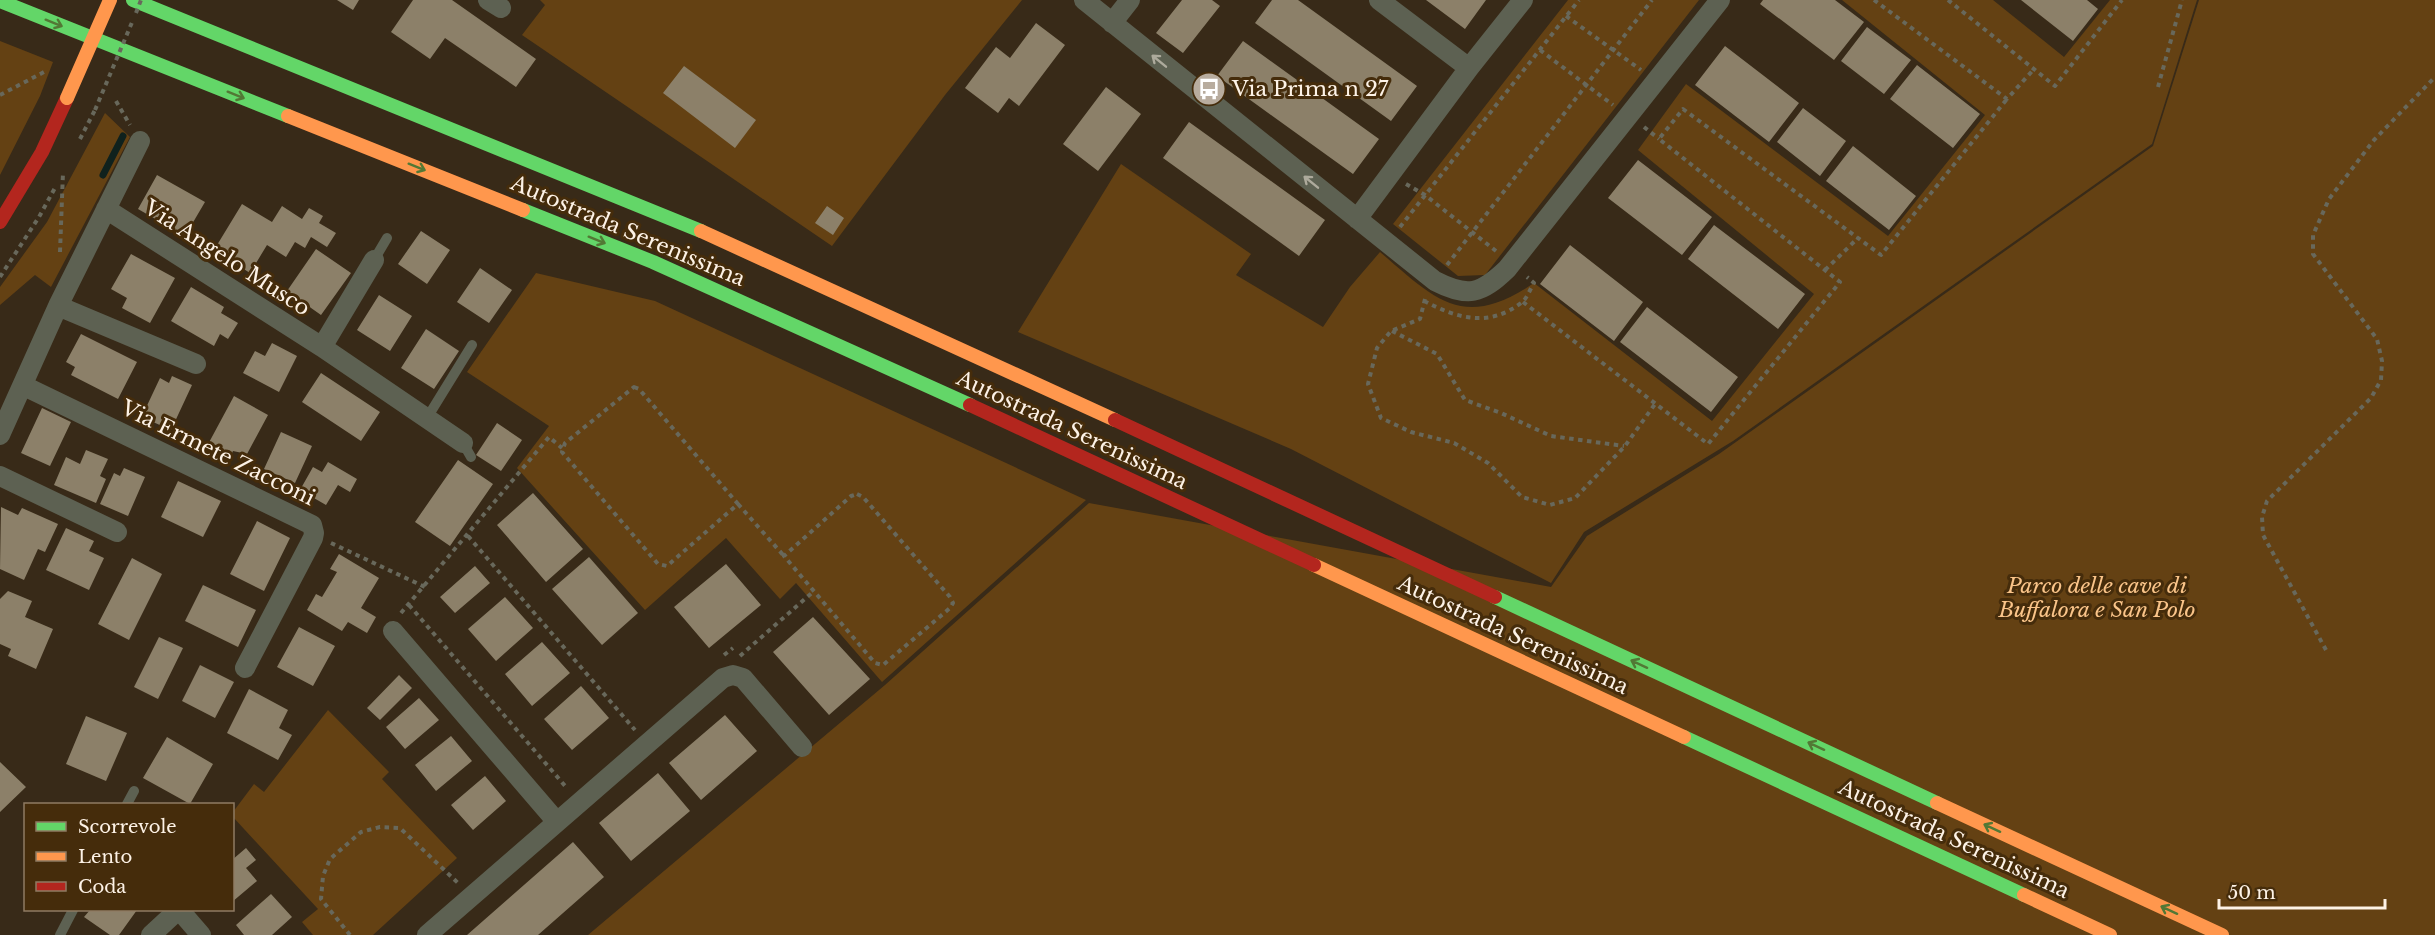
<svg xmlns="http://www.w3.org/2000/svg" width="2435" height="935" font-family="'Libre Baskerville',serif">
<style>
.green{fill:#644113}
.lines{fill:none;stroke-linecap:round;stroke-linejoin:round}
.stream{stroke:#0f211d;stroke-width:7}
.building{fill:#8c8069}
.path{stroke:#68685b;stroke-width:4;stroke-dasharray:4.5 4.5;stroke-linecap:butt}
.lane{stroke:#5d6152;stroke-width:10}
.street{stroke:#5d6152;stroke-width:20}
.fast{stroke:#63d668;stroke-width:14}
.slow{stroke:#ff974d;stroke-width:14}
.jam{stroke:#b3261e;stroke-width:14}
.path-bridge{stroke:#68685b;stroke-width:4;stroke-dasharray:4.5 4.5;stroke-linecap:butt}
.slow-bridge{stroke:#ff974d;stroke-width:14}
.oneway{stroke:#527835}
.oneway2{stroke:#adaa9c}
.labels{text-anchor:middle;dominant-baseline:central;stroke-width:6;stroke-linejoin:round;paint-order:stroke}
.poi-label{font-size:21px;fill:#fdf2e6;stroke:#452c0b;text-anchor:start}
.street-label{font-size:21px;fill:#fdf2e6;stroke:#452c0b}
.park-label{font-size:21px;font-style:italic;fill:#fac489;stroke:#452c0b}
</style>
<rect width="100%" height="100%" fill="#382a18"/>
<!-- green -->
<path class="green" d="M540,0h482l-77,95 -113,151 -310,-211 23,-30z
M1568,0h131l-214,275 -27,1 -65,-52z
M1842,0h151l71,57 46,-57h87l-45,144 -419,297 -149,91 -33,51 -260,-134 -273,-117 103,-168 130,90 -15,21 87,52 27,-40 30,-35c56,48 83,79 154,31l178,138 102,-127 -176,-144 48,-66 202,152 97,-121z
M2199,0h236v935h-1847l297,-250 204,-182 462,84 36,-51 132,-82 434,-308z
M0,41l53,21 -13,34 -40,79z
M105,113l25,24 -79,150 -16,-12 -35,30v-18l47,-65z
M536,273l119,28 431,199 -204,182 -86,-99 -16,16 -54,-61 -81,72 -128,-142 32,-42 -82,-54z
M328,710l61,62 -7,7 75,79 -84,77h-60l-11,-13 16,-13 -85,-92v-5l21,-28 10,8z"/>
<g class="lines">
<!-- stream -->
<path class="stream" d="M103,175l20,-39"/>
</g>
<!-- building -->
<path class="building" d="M337,0h22l-6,10z
M413,0h39l84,59 -20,28 -71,-49 -15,21 -39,-27z
M1182,0h30l8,6 -37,47 -27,-20z
M1272,0h26l119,86 -26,35 -136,-98z
M1426,0h60l-21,29z
M1763,0h72l29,22 -30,38 -74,-56z
M2021,0h66l11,9 -25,32z
M1036,23l29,22 -46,61 -10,-8 -11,15 -33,-25 31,-41 14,11z
M1867,27l44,33 -27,34 -43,-33z
M1243,41l136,98 -26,35 -136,-98z
M1725,46l74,57 -30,39 -74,-57z
M1917,65l63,49 -27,34 -63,-49z
M684,66l72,54 -21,28 -72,-55z
M1106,87l35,27 -43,57 -35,-27z
M1803,108l43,33 -26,35 -43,-34z
M1189,122l136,98 -26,36 -136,-98z
M1853,146l63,50 -27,34 -63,-49z
M1638,160l74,57 -30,38 -74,-57z
M157,175l48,27 -20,34 -47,-27z
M242,204l30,18 10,-16 20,13 7,-11 14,8 -4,7 17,10 -9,14 -16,-10 -6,11 -10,-6 -9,15 -19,-12 -17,28 -36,-23z
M827,206l17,12 -11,17 -18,-12z
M1714,225l91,69 -27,35 -90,-70z
M421,231l29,19 -23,34 -29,-20z
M1570,245l73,57 -29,39 -74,-57z
M316,249l35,24 -30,42 -34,-24z
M131,254l44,24 -25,45 -28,-15 5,-10 -16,-9z
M480,268l32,22 -23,33 -32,-21z
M191,287l33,20 -3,6 17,10 -10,16 -8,-5 -6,12 -43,-25z
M379,295l33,21 -22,35 -33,-21z
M1647,307l91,70 -27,35 -91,-70z
M426,329l33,22 -25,38 -33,-21z
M81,334l56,28 -19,37 -47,-24 4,-8 -9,-5z
M272,343l25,13 -18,36 -36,-19 12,-22 10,5z
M321,373l59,39 -19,29 -59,-39z
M172,376l20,9 -21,45 -18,-8 3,-5 -12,-5 16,-34 9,5z
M234,396l34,19 -21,39 -14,-3 -4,9 -23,-12z
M42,408l29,14 -21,44 -29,-13z
M497,423l25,17 -21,31 -25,-16z
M281,432l31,14 -17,37 -31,-14z
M86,450l22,9 -8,17 6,3 -10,24 -42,-18 12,-28 14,7z
M458,460l35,24 -43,62 -35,-24z
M328,462l29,17 -7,13 -12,-7 -12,20 -26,-15 13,-23 9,5z
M124,468l21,9 -17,39 -28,-12 14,-31 6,3z
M178,481l43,20 -18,36 -42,-20z
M533,493l50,56 -37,33 -49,-57z
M1,507l17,8 4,-7 36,16 -13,28 -7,-3 -14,31 -24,-11z
M257,521l33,17 -26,53 -34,-17z
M66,528l28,13 -5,10 15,7 -15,32 -43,-20z
M339,554l40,24 -18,30 15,9 -9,16 -19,-11 -6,9 -35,-21 9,-16 6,3 15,-25 -7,-3z
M589,557l49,56 -36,32 -50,-56z
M132,558l30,16 -33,66 -31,-16z
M726,564l35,41 -52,43 -35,-41z
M475,566l15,17 -35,30 -15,-16z
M203,585l53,25 -18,37 -53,-26z
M8,591l24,10 -7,16 28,12 -17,40 -28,-13 3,-7 -11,-5v-45z
M505,597l28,31 -37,33 -28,-32z
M813,617l57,62 -41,36 -56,-63z
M299,627l36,19 -22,40 -36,-19z
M159,637l24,11 -25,51 -24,-12z
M542,642l28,31 -38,33 -27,-32z
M200,665l34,17 -19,36 -33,-17z
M399,675l13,13 -32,32 -13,-12z
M581,686l28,32 -37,32 -28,-31z
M249,689l39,21 -9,18 13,7 -14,25 -51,-27z
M419,698l20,22 -34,29 -19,-22z
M725,715l32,36 -56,49 -32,-37z
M86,716l41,17 -21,48 -40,-17z
M451,736l21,25 -36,30 -21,-26z
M167,737l46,27 -23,40 -47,-26z
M0,762l26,25 -26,25z
M658,773l32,38 -59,50 -32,-38z
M485,776l21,25 -33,29 -22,-25z
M573,842l31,35 -66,58h-71z
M246,848l10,12 -10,8 11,13 -25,21v-42z
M271,894l21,23 -20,18h-28l-8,-10z
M90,910h47l-18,25h-9l-26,-18z"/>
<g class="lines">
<!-- path -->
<path class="path" d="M1874,0l133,99 27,-30
M1948,0l107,86 67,-86
M1566,16l75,54
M1540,50l73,55
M2158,87l24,-87
M0,95l44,-23
M116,101l14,24
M1644,127l15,12
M80,139l15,-29
M1406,184l19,11 71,56
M1400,227l179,-227
M60,252l3,-80
M1447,265l205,-265
M1825,270l33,-32
M0,277l39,-60 17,-31
M1425,299l-5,20 -29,12 -14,17 -9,36 13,34 30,14 43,11 34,20 34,34 28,8 25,-7 50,-52 30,-42
M1424,301c33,17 64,27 97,2 6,-4 9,-14 13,-20l-7,-6
M1523,302l185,142 132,-162 -181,-143 24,-30 198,146 126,-156
M1392,331l45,23 28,46 36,13 50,23 73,10
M634,387l5,2 99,115 -71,62 -9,-2 -96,-112 3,-9z
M857,494l6,3 87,100 3,6 -3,5 -67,57 -8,-2 -91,-107 67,-60z
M738,504l46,52
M468,536l167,194
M331,543l94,44
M409,605l157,182
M401,613l148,-176 13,11
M2326,650l-63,-115 -1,-18 5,-16 104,-103 10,-18 1,-19 -5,-22 -64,-85v-19l16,-36 45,-59 61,-63
M724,655l9,-7
M740,656l74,-65
M350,935l-29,-36 2,-23 7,-17 31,-27 19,-5 20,1 58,55"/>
<!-- lane -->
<path class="lane" d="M374,260l13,-22
M427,418l45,-73
M463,443l8,14
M127,804l7,-13
M60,935l13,-25"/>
<!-- street -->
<path class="street" d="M488,0l13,8
M1084,0l351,281c33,17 46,13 72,-12l213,-269
M1379,0l90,68
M1112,23l18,-23
M106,209l216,138 141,96
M1357,219l112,-151 54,-68
M58,306l138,58
M322,347l52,-87
M24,386l288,139 2,8 -1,5 -68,130
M0,435l58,-129 82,-165
M0,476l117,56
M393,631l164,191
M151,935l26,-24 5,2 19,22
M427,935l296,-257 10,-3 10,3 59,69"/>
<!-- fast -->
<path class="fast" d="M133,0l568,231
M0,1l288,115
M523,210l130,52 317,143
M1495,597l442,206
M1684,737l340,158"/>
<!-- slow -->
<path class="slow" d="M288,116l235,94
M701,231l414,189
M1314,565l370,172
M1937,803l285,132
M2024,895l86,40"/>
<!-- jam -->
<path class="jam" d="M0,222l42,-70 25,-54
M970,405l344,160
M1115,420l380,177"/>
<!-- path-bridge -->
<path class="path-bridge" d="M136,13l5,-13
M95,110l38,-90"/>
<!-- slow-bridge -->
<path class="slow-bridge" d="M67,98l43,-98"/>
</g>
<!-- one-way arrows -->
<defs><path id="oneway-shaft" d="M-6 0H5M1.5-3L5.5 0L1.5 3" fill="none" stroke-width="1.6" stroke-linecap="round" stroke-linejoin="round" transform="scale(1.5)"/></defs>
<g class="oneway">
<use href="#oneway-shaft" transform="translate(54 23) rotate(22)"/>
<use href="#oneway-shaft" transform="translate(236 95) rotate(22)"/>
<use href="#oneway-shaft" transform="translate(417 167) rotate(22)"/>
<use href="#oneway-shaft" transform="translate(597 240) rotate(22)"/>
<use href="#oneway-shaft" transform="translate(1639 664) rotate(-155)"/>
<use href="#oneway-shaft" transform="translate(1816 746) rotate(-155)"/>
<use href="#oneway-shaft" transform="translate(1992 828) rotate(-155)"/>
<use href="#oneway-shaft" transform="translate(2169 910) rotate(-155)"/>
</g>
<g class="oneway2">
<use href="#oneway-shaft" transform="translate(1159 61) rotate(-141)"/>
<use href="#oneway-shaft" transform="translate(1311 182) rotate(-141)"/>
</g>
<!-- icons -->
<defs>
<symbol id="bus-disc" viewBox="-11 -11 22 22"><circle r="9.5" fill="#b8ac9e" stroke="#452c0b"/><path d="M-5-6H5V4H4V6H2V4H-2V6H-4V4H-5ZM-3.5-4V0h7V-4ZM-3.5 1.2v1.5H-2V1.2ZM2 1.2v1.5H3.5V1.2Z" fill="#fff"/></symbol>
</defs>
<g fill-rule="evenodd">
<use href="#bus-disc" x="1190" y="70" width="38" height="38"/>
</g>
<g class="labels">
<!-- poi labels -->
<g class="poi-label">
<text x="1232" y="89">Via Prima n 27</text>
</g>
<!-- street labels -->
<g class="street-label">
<text transform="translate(628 231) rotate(23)">Autostrada Serenissima</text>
<text transform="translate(227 258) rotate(33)">Via Angelo Musco</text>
<text transform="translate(1072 430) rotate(25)">Autostrada Serenissima</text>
<text transform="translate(218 453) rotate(26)">Via Ermete Zacconi</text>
<text transform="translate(1513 635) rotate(25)">Autostrada Serenissima</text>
<text transform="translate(1954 839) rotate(25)">Autostrada Serenissima</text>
</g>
<!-- park labels -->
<g class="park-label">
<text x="2097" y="586">Parco delle cave di<tspan x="2097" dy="24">Buffalora e San Polo</tspan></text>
</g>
</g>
<!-- legend -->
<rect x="24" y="803" width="210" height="108" fill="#452c0b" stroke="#8f7b63" stroke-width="1.5"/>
<rect x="36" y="822" width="30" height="9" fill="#63d668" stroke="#8f7b63" stroke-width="1.5"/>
<text x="78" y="833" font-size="18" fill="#fdf2e6">Scorrevole</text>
<rect x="36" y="852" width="30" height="9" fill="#ff974d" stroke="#8f7b63" stroke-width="1.5"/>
<text x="78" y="863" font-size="18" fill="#fdf2e6">Lento</text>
<rect x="36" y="882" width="30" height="9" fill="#b3261e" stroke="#8f7b63" stroke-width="1.5"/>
<text x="78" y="893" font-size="18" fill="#fdf2e6">Coda</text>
<!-- scale -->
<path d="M2219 899v9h166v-9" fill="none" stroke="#fdf2e6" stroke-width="3"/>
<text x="2228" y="899" font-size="18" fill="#fdf2e6" stroke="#452c0b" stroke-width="4.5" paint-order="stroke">50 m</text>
</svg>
